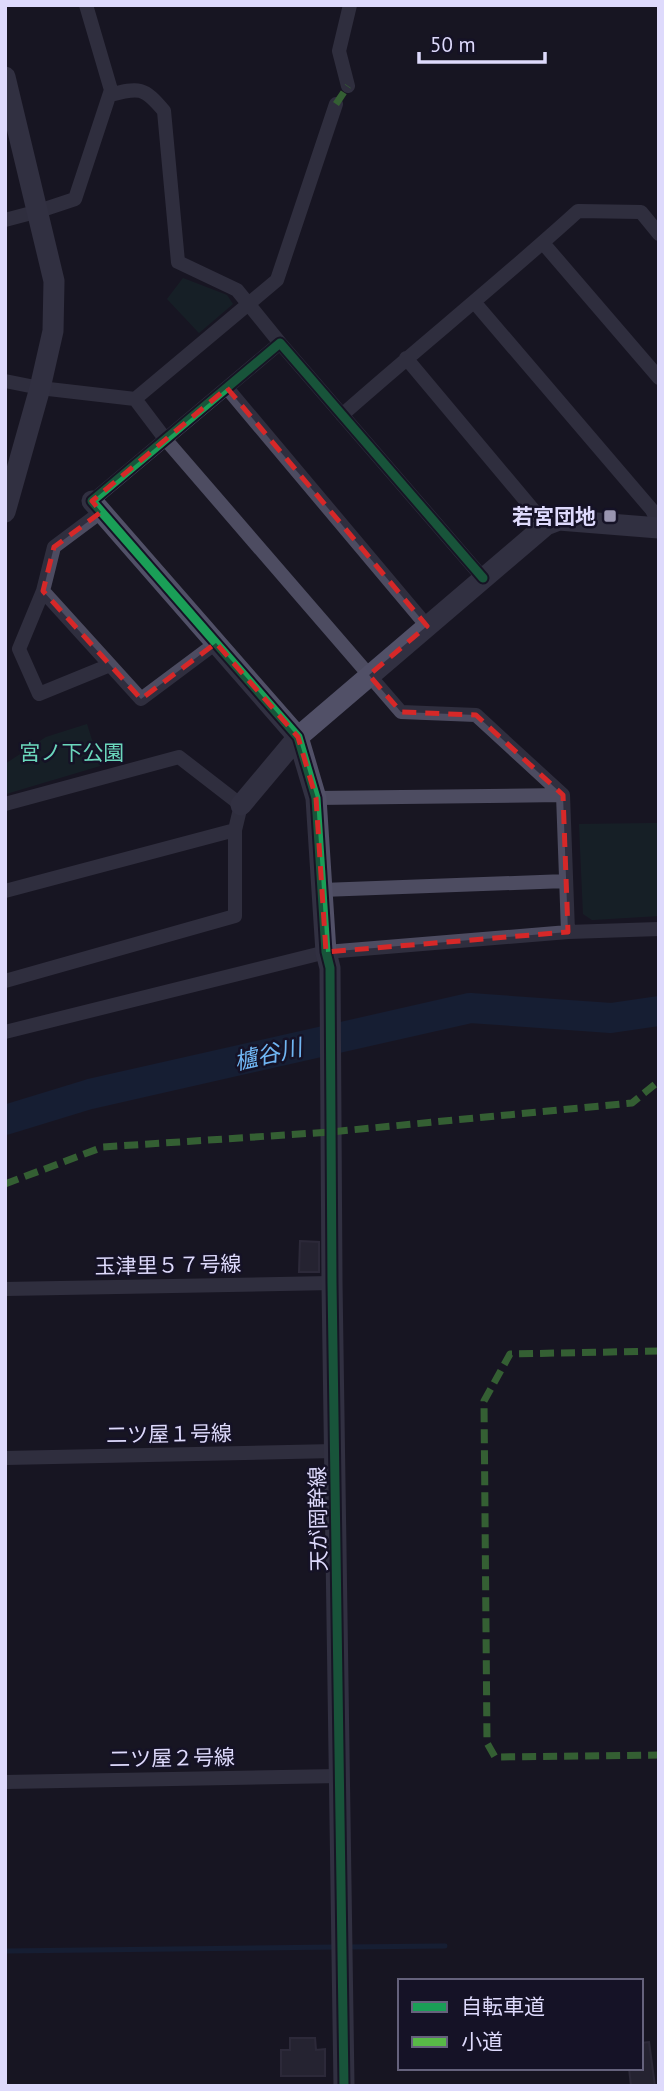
<svg xmlns="http://www.w3.org/2000/svg" width="664" height="2091" font-family="'PT Sans','Noto Sans JP',sans-serif">
<style>
.green{fill:#152c2c}
.lines{fill:none;stroke-linecap:round;stroke-linejoin:round}
.stream{stroke:#152848;stroke-width:5}
.river{stroke:#152848;stroke-width:30}
.building{fill:#373444;stroke:#454154;stroke-width:2}
.street{stroke:#4d4c61;stroke-width:14}
.secondary{stroke:#515067;stroke-width:21}
.quiet{stroke:#58b947;stroke-width:7;stroke-dasharray:14 7;stroke-linecap:butt}
.cycleway-casing{stroke:#151226;stroke-width:13}
.cycleway{stroke:#1a9f57;stroke-width:9}
.marked{fill:none;stroke:#d62828;stroke-width:5;stroke-dasharray:14 9;stroke-linejoin:round}
.poi-dot{fill:#9995b0;stroke:#151226;stroke-width:2.5}
.labels{text-anchor:middle;dominant-baseline:central;stroke-width:5;stroke-linejoin:round;paint-order:stroke}
.poi-label{font-size:21px;font-weight:bold;fill:#dedafc;stroke:#151226;text-anchor:end}
.park-label{font-size:21px;fill:#6bd7bc;stroke:#151226}
.street-label{font-size:21px;fill:#dedafc;stroke:#151226}
.water-label{font-size:23px;font-style:italic;fill:#70b6f3;stroke:#151226}
</style>
<rect width="100%" height="100%" fill="#181622"/>
<!-- green -->
<path class="green" d="M183,278l44,17 6,9 -34,29 -32,-34z
M87,724l13,42 -94,28 -1,-30 41,-27z
M659,823v93l-67,4 -9,-6 -4,-90z"/>
<g class="lines">
<!-- stream -->
<path class="stream" d="M347,1947l98,-1
M5,1951l332,-4"/>
<!-- river -->
<path class="river" d="M5,1120l85,-26 380,-86 141,10 48,-7"/>
</g>
<!-- building -->
<path class="building" d="M300,1241l19,1v30h-20z
M290,2038h25l1,12 9,-1v27h-44v-26h9z
M649,2042l6,44h-24l-2,-18h12v-25z"/>
<g class="lines">
<!-- street -->
<path class="street" d="M348,86l-9,-35 11,-46
M110,95c29,-8 34,-8 54,16l14,151 59,28 43,53
M5,220l34,-9 36,-12 36,-109 -25,-85
M543,243l116,135
M475,303l177,207 7,14
M406,358l140,167
M5,381l35,7 95,11 142,-119 59,-176
M227,388l200,238
M135,399l31,41 235,272 75,3 87,80
M342,415c78,-69 159,-134 236,-204l63,1 18,22
M92,501l188,-158 203,235
M101,512l-47,35 -11,44 98,108 75,-56
M43,591l-24,58 20,45 71,-29
M316,798l247,-3 5,137
M5,804l174,-47 62,48 -6,25v86l-230,65
M322,890l244,-9
M5,891l230,-61
M5,1032l321,-80 242,-20 91,-3
M5,1289l327,-6
M5,1458l330,-7
M5,1782l334,-6"/>
<!-- secondary -->
<path class="secondary" d="M5,77l49,204 -1,50 -13,57 -35,124
M92,501l206,236 18,61 10,154 4,16 2,315 12,803
M241,805l57,-68 248,-212 13,-5 100,8"/>
<!-- quiet -->
<path class="quiet" d="M336,104l12,-18
M5,1184l98,-37 227,-15 302,-29 27,-22
M659,1351l-149,3 -26,47 3,342 8,14 164,-2"/>
<defs>
<path id="cycleway" d="M344,2086l-12,-803 -2,-315 -4,-16 -10,-154 -18,-61 -206,-236 188,-158 203,235"/>
</defs>
<!-- cycleway casing -->
<use href="#cycleway" class="cycleway-casing"/>
<!-- cycleway -->
<use href="#cycleway" class="cycleway"/>
</g>
<!-- marked area -->
<path d="M0 0H664V2091H0ZM227,388l200,238 -58,49 32,37 75,3 87,80 5,137 -242,20 -10,-154 -18,-61 -82,-94 -75,56 -98,-108 11,-44 47,-35 -9,-11z" fill="#181622" fill-opacity=".55" fill-rule="evenodd"/>
<path class="marked" d="M227,388l200,238 -58,49 32,37 75,3 87,80 5,137 -242,20 -10,-154 -18,-61 -82,-94 -75,56 -98,-108 11,-44 47,-35 -9,-11z"/>
<!-- markers -->
<rect class="poi-dot" x="603" y="509" width="14" height="14" rx="3.5"/>
<g class="labels">
<!-- poi labels -->
<g class="poi-label">
<text x="596" y="516">若宮団地</text>
</g>
<!-- park labels -->
<g class="park-label">
<text x="72" y="752">宮ノ下公園</text>
</g>
<!-- street labels -->
<g class="street-label">
<text transform="translate(168 1265) rotate(-1)">玉津里５７号線</text>
<text transform="translate(169 1434) rotate(-1)">二ツ屋１号線</text>
<text transform="translate(318 1519) rotate(-91)">天が岡幹線</text>
<text transform="translate(172 1758) rotate(-1)">二ツ屋２号線</text>
</g>
<!-- water labels -->
<g class="water-label">
<text transform="translate(268 1054) rotate(-13)">櫨谷川</text>
</g>
</g>
<!-- border -->
<rect width="664" height="2091" fill="none" stroke="#dedafc" stroke-width="14"/>
<!-- legend -->
<rect x="398" y="1979" width="245" height="91" fill="#151226" stroke="#65627c" stroke-width="2"/>
<rect x="412" y="2002" width="35" height="10" fill="#1a9f57" stroke="#65627c" stroke-width="2"/>
<text x="461" y="2014" font-size="21" fill="#dedafc">自転車道</text>
<rect x="412" y="2037" width="35" height="10" fill="#58b947" stroke="#65627c" stroke-width="2"/>
<text x="461" y="2049" font-size="21" fill="#dedafc">小道</text>
<!-- scale -->
<path d="M419 52v10h126v-10" fill="none" stroke="#dedafc" stroke-width="3.5"/>
<text x="430" y="52" font-size="21" fill="#dedafc" stroke="#151226" stroke-width="5" paint-order="stroke">50 m</text>
</svg>
